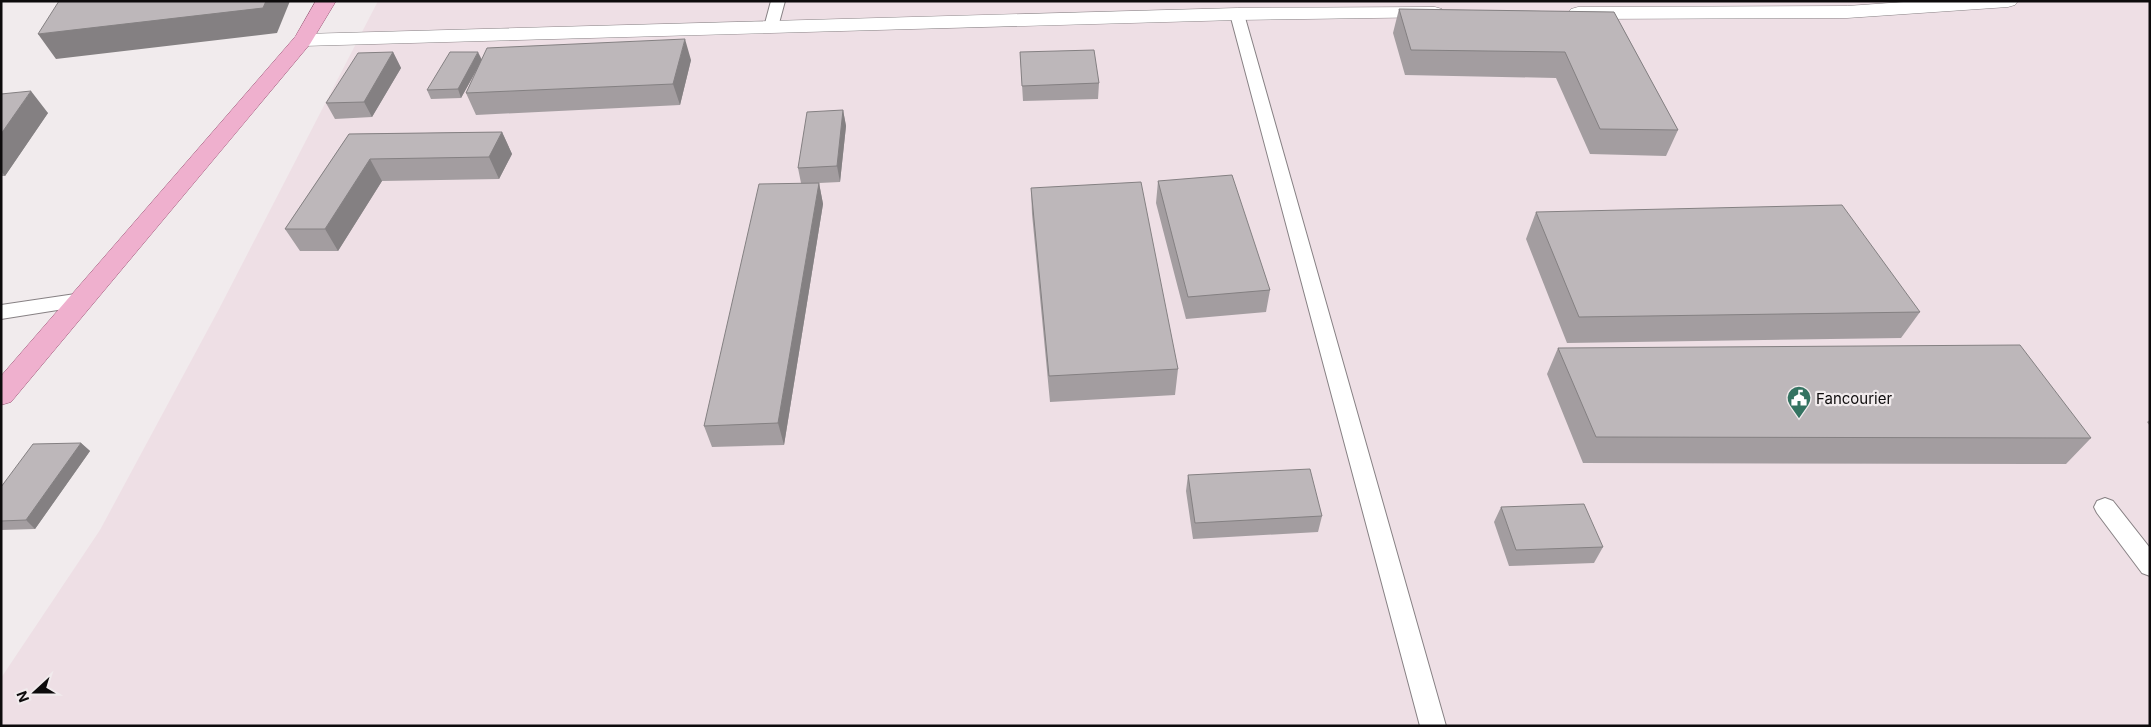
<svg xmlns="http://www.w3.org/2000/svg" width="2151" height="727" font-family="Inter,sans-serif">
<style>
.built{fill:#eedfe5}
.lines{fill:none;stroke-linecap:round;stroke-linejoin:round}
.service-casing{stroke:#878184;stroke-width:2}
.minor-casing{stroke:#878184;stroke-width:1}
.primary-casing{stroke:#995475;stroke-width:1}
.service{fill:#fff;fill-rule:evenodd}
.minor{fill:#fff;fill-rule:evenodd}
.primary{fill:#efb0ce;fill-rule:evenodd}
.wall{fill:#a39da0}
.shaded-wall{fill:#848082}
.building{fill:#bdb7ba;stroke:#848082}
.labels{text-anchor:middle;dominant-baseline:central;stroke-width:4.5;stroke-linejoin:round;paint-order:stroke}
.poi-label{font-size:15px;fill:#0d0b0c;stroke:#f1ebed;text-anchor:start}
</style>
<rect width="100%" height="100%" fill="#f1ebed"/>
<!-- built -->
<path class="built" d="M378,1h1772v725h-2149v-48l99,-148 119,-221z"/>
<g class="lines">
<defs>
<path id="service" d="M771,1h14l-7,26 -7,4 -7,-4z
M1237,10l7,4 202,712h-26l-190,-712z
M82,293l7,2 2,5 -2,5 -88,14v-14z
M2105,498l8,3 37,47v28l-8,-3 -45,-60 -3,-6 3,-6z"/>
<path id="minor" d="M1918,1h100l-3,4 -7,2 -161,11 -269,1 -7,-2 -3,-4 3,-4 7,-2 269,-1z
M1435,7l7,2 3,4 -3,4 -205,3 -934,26 -7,-2 -3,-4 3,-4 7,-2 934,-26z"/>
<path id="primary" d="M316,1h20l-26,43 -299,358 -10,3v-29l294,-339z"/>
</defs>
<!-- service casing -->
<use href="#service" class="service-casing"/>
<!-- minor casing -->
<use href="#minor" class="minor-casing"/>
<!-- primary casing -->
<use href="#primary" class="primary-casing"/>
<!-- service -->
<use href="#service" class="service"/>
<!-- minor -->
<use href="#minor" class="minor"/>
<!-- primary -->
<use href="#primary" class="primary"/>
</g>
<!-- wall -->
<path class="wall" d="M1399,9l215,3 64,118 -12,26 -76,-2 -34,-76 -151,-3 -12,-42z
M393,52l8,16 -29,49 -37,2 -9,-16z
M1020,52l79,31 -1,16 -75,2z
M482,60h209l-11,45 -204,10 -10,-22 14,-29 -19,34 -30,1 -4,-9z
M1,94l47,19 -43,63h-4z
M843,110l3,16 -6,56 -21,1 4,21 -39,241 -72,2 -8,-21 97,-243 -3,-15z
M502,132l10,22 -13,25 -117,2 -44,70h-38l-15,-22 64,-95z
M1158,181l112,109 -4,22 -80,7 -30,-116z
M1031,188l147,181 -3,26 -125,7 -18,-188z
M1536,212l384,100 -19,26 -334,5 -41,-104z
M1558,348l533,90 -25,26 -483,-1 -36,-89z
M2150,420v6l-3,-4z
M81,443l9,8 -55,78 -34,1v-43z
M1188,475l134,41 -4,16 -125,7 -7,-48z
M1501,507l102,40 -9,16 -85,3 -15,-44z"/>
<!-- shaded-wall -->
<path class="shaded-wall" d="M266,1h24l-13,32 -221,26 -18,-25z
M685,39l6,21 -11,45 -7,-21z
M393,52l8,16 -29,49 -8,-15z
M478,52l4,8 -21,38 -3,-9z
M31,91l17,22 -43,63 -4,-5v-37z
M843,110l3,16 -6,56 -3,-16z
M502,132l10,22 -13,25 -10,-22z
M370,159l12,22 -44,70 -13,-22z
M819,183l4,21 -39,241 -6,-22z
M81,443l9,8 -55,78 -9,-9z"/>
<!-- building -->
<path class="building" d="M59,1h207l-3,7 -225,26z
M1399,9l215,3 64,118 -78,-1 -35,-77 -154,-2z
M685,39l-12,45 -207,9 21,-45z
M1094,50l5,33 -77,3 -2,-34z
M393,52l-29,50 -38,1 32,-50z
M450,52h28l-20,37 -31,1z
M31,91l-30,43v-40z
M843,110l-6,56 -39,2 9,-56z
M502,132l-13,25 -119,2 -45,70h-40l64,-95z
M1232,175l38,115 -82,7 -30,-116z
M1141,182l37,187 -129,7 -18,-188z
M819,183l-41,240 -74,3 55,-242z
M1842,205l78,107 -341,5 -43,-105z
M2020,345l71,93 -495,-1 -38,-89z
M81,443l-55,77 -25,1v-34l32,-43z
M1310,469l12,47 -127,7 -7,-48z
M1584,504l19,43 -87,3 -15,-43z"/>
<!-- icons -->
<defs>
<symbol id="civic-pin" viewBox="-11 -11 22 30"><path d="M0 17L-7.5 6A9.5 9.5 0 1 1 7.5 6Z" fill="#347361" stroke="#f1ebed"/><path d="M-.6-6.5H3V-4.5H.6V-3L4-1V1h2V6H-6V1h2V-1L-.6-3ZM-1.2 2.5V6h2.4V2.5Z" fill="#fff"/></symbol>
</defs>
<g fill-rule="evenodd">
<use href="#civic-pin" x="1785" y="384" width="28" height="38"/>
</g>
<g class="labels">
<!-- poi labels -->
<g class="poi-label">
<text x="1816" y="398">Fancourier</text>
</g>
</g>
<!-- border -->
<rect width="2151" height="727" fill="none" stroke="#0d0b0c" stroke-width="5"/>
<!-- north arrow -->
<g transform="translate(35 692) rotate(249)" stroke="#f1ebed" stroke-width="4" paint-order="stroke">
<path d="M0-4L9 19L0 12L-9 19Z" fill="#0d0b0c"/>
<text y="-8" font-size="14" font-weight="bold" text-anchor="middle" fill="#0d0b0c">N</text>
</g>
</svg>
